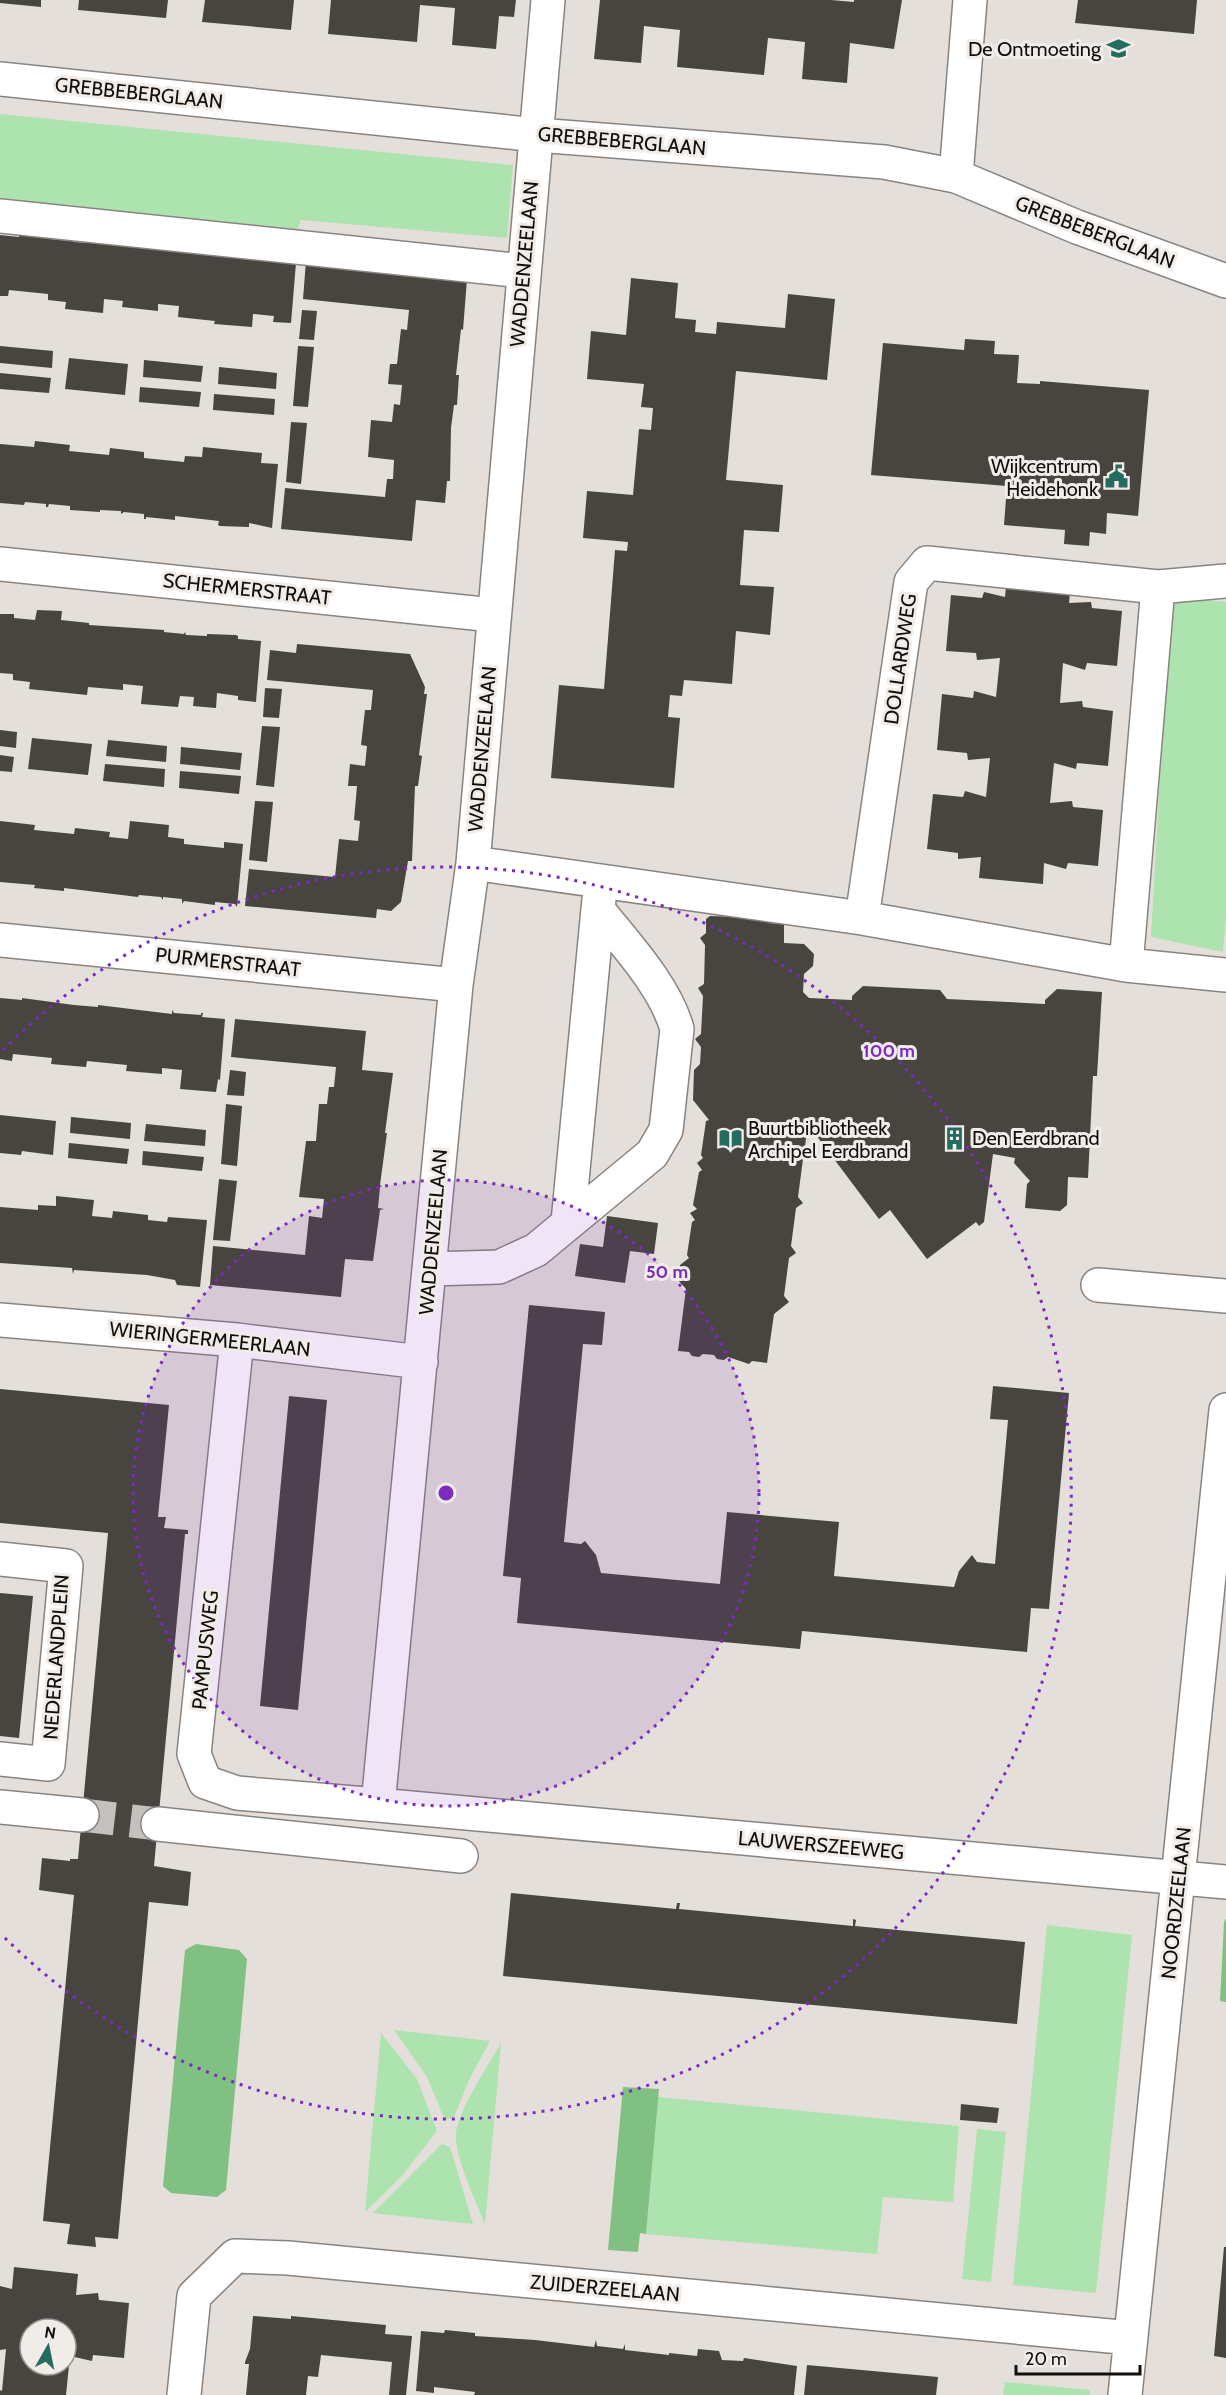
<svg xmlns="http://www.w3.org/2000/svg" width="1226" height="2395" font-family="Cabin,sans-serif">
<style>
.green{fill:#ade3ae}
.forest{fill:#80c082}
.building{fill:#48443f;fill-rule:evenodd}
.lines{fill:none;stroke-linecap:round;stroke-linejoin:round}
.minor-tunnel{stroke:#c4c0bb;stroke-width:33;stroke-dasharray:33 16;stroke-linecap:butt}
.minor-casing{stroke:#898480;stroke-width:36}
.minor{stroke:#fff;stroke-width:33}
.ring{fill:none;stroke:#7b2cbf;stroke-width:3;stroke-dasharray:3 6}
.labels{text-anchor:middle;dominant-baseline:central;stroke-width:6;stroke-linejoin:round;paint-order:stroke}
.poi-label{font-size:20px;fill:#110f0d;stroke:#f1ece7;text-anchor:end}
.street-label{font-size:20px;fill:#110f0d;stroke:#f1ece7}
.centre{fill:#7b2cbf;stroke:#f1ece7;stroke-width:3}
.ring-label{font-size:18px;text-anchor:middle;font-weight:bold;fill:#7b2cbf;stroke:#f1ece7;stroke-width:6;stroke-linejoin:round;paint-order:stroke}
</style>
<rect width="100%" height="100%" fill="#e4dfda"/>
<!-- green -->
<path class="green" d="M0,114l513,51 -6,73 -206,-18 -6,18 -295,-30z
M1170,597l56,5v316l-3,34 -72,-15z
M1047,1925l85,10 -36,358 -83,-8z
M394,2030l96,11 -21,39 -15,37 -9,3 -18,-43z
M381,2033l36,46 20,52 -36,46 -36,35z
M501,2043l-16,181c-9,-23 -30,-66 -29,-89 1,-24 33,-70 45,-92z
M658,2097l301,29 -6,76 -70,-5 -6,57 -231,-20z
M977,2129l29,3 -15,150 -29,-3z
M442,2144l8,3 23,77 -100,-11z
M1005,2382l85,8v5h-87z"/>
<!-- forest -->
<path class="forest" d="M1226,1919v83l-6,-1 4,-79z
M196,1944l43,6 8,9 -21,231 -9,7 -46,-4 -8,-7 22,-236z
M623,2087l36,2 -13,145 -6,-1 -2,19 -30,-2z"/>
<!-- building -->
<path class="building" d="M0,0h41v7l-41,-4z
M79,0h89l-2,18 -88,-8z
M205,0h89l-3,30 -89,-8z
M331,0h185l-2,17 -15,-1 -3,33 -44,-4 3,-37 -35,-3 -3,37 -89,-8z
M600,0h231l23,2v-2h48l-8,49 -44,-6 -3,40 -45,-4 3,-37 -18,-2 -19,-2 -4,37 -87,-8 3,-37 -36,-4 -3,37 -47,-4z
M1078,0h119l-3,34 -119,-11z
M20,229l30,8v2l20,2 1,-2h2v3l20,1 1,-4 31,2v5l20,2v-2l2,2 21,2 1,-3 127,16 -5,60 -18,-1 1,-6 -21,-2 -1,13 -38,-3 1,-3 -37,-4 1,-11 -21,-2v7l-36,-4 1,-6 -19,-2 -1,14 -38,-4 1,-7 -18,-2v-6l-39,-4 -1,6h-8v-61l19,2z
M306,261l161,18 -4,51 -2,-1 -5,46h3l-2,30h-3l-3,23 -1,53h-3l-2,22 -29,-3 -4,41 -131,-12 4,-41 100,9 2,-18h6l1,-19 -26,-3 3,-37 21,2 2,-18 6,1 2,-20 -14,-1 2,-20h7l4,-35 6,1 2,-20 -106,-11z
M631,278l47,5 -3,35 21,2 -1,12 21,2 1,-12 68,6 3,-34 47,5 -8,81 -91,-9 -10,109 57,5 -4,47 -35,-2 -4,55 34,2 -4,48 -34,-4 -4,53 -48,-4 -2,16 -12,-1 -2,22 12,1 -6,70 -123,-10 8,-93 45,4 11,-139 12,1 1,-9 -45,-4 4,-47 46,4 6,-66 12,1 2,-22 -12,-1 3,-23 -57,-5 4,-48 35,4z
M302,310l15,1 -3,29 -15,-1z
M965,339l30,2 -1,13 25,1 -2,28 23,1v-3l109,9 -11,126 -31,-3 -1,21 -16,-2 -1,14 -25,-2 1,-14 -61,-5 3,-39 -136,-11 12,-132 81,7z
M0,346l53,5 -1,17 -52,-5z
M298,346l16,1 -6,60 -15,-1z
M69,358l59,6 -3,31 -60,-6z
M144,360l59,6 -2,16 -58,-5z
M219,367l58,6 -1,16 -58,-5z
M0,373l51,5 -2,15 -49,-4z
M140,387l61,5 -2,15 -60,-5z
M214,394l61,5 -1,16 -61,-5z
M291,422l16,1 -6,61 -15,-2z
M35,441l35,4 -1,6 40,4 1,-7 34,4v6l40,4 1,-6 17,1 1,-10 59,6 -1,10 17,1 -6,64 -23,-5v4l-29,-1 -2,-1 1,-4 -44,-5v4l-29,-3v2h-2v-5l-20,-2 -3,2v-3l-21,-1v2l-30,-2v-4l-21,-2 -1,3h-2v-3l-21,-2 -1,3 -24,-2v-59l34,3z
M1007,577l64,6 -2,20 22,-1 1,6 30,3 -5,55 -30,-3 -2,7 -22,-7 -3,40 22,-2 1,6 30,4 -5,55 -31,-3 -1,6 -22,-6 -4,40 22,-2 1,6 30,3 -5,56 -30,-3 -2,6 -22,-6 -1,21 -64,-6 2,-21 -23,2v-6l-31,-4 6,-55 30,3 2,-6 21,6 4,-39 -22,2 -1,-7 -30,-3 5,-56 31,4 1,-7 22,6 4,-39 -23,2 -1,-7 -30,-2 5,-56 31,3 2,-6 21,5z
M37,610l25,1 -1,9 28,3v2l75,5v2l20,2 1,-2 1,3 21,1v-2l29,1 2,1v3l23,2 -5,61 -18,-2v-4l-21,-3 -1,15 -23,-2 1,-9 -14,-1 -2,11 -37,-3 2,-18 -20,-2v6l-35,-3 -1,8 -58,-6 1,-7 -17,-2v-6l-13,-1v-59h14v4l21,2z
M297,644l113,10 15,33 -1,7h3l-8,61 3,1 -4,30h-3l-3,75h-4l-7,41 -10,9 -14,-2 -1,9 -131,-12 4,-37 86,8 4,-38 19,2 2,-20 -6,-1 3,-34h-9l2,-22 15,2 2,-20 -6,-1 4,-35h6l2,-20 -106,-10 3,-30 26,3z
M265,688l17,1 -3,29 -16,-1z
M262,726l18,1 -6,60 -18,-2z
M0,730l17,2 -1,16 -16,-2z
M32,738l60,6 -4,31 -60,-6z
M108,740l59,6 -1,16 -60,-6z
M181,747l61,6 -2,17 -60,-6z
M0,755l14,2 -2,15 -12,-1z
M105,764l60,5 -1,18 -61,-6z
M180,771l61,5 -2,18 -60,-6z
M255,801l18,1 -6,60 -18,-2z
M0,821l35,4 -1,5 40,4 1,-6 35,4 -1,5 19,2 2,-18 39,4 -1,12 16,2v5l40,4v-6l19,2 -6,63 -2,-3 -20,-2v3l-31,-4 -2,3v-5l-19,-2v3l-2,-3 -22,-2 -1,2 -74,-9v3l-30,-3 1,-3 -35,-3z
M710,916l58,2v5l16,1v19l20,1 10,10 -1,12 -9,8 -1,18 6,6 43,2v-4l11,-10 77,4 7,9 98,5v-4l12,-11 45,3 -5,84h-4l-5,102 -20,-1 -1,28 -7,6 -35,-3 2,-24 3,-3 -16,-18 1,-5 -22,-4 -9,68 -5,4 -3,-4 -49,37 -37,-49 -11,9 -69,-92 -3,3 -2,17 5,6 -7,6 -5,38 5,6 -7,5 -5,38 5,7 -7,5 -5,38 5,6 -15,12 -7,49 -15,-2 -3,3 -21,-7 -4,3 -7,-1 -3,-4 -11,-1 -4,3 -7,-1 -3,-4 -11,-1 8,-62 -8,-9 2,-15 9,-7 -2,-3 5,-33 3,-2 -5,-7 7,-4 -4,-4 6,-33 3,-2 -5,-7 6,-5 -2,-3 5,-34 3,-1 -16,-20 1,-30 6,-6 1,-17 -6,-8 6,-5 2,-38 -5,-8 6,-4 1,-39 -5,-7 6,-5v-14z
M0,998l22,2v-2l52,7 24,2v-2l74,9v-4l2,3 13,1 14,1v-2h2l-1,4 23,2 -5,61 -2,-1 -2,13 -36,-3 2,-19 -20,-2v6l-36,-3 1,-6 -40,-4 -1,6 -35,-3 1,-6 -39,-4 -1,7 -12,-2z
M235,1019l131,12 -4,39 31,3 -8,60h2l-7,52 2,1 -2,1 -2,21 6,1 -4,1 -7,51 -28,-2 -4,38 -131,-12 3,-39 92,9 4,-39 13,2 2,-19 -25,-2 7,-56h10l3,-37h8l2,-17h5l2,-20 -105,-10z
M230,1070l16,2 -2,24 -17,-1z
M226,1104l16,2 -5,60 -16,-2z
M0,1115l56,6 -3,34 -31,-4 -1,4 -21,-2z
M71,1117l60,6 -1,16 -60,-6z
M146,1124l60,6 -1,16 -61,-5z
M69,1143l60,6 -2,15 -59,-6z
M143,1151l61,6 -2,14 -60,-6z
M219,1179l18,2 -7,60 -17,-1z
M56,1196l38,4 -2,16 20,2 1,-7 35,4v5l19,2 1,-5 39,3 -7,67 -23,-2 -2,-5 -28,-5 -73,-5 -1,4 -1,-6 -72,-5v-56l38,3v-5l18,1z
M607,1216l51,7 -4,31 -24,-3 -5,32 -50,-7 5,-32 23,3z
M529,1305l76,7 -3,33 -19,-1 -19,198 17,2 4,-3 11,14 5,18 119,11 7,-72 112,10 -5,54 120,11 5,-16 13,-16 5,7 18,2 13,-144 -18,-1 3,-33 76,7 -20,216 -18,-1 -4,44 -225,-21 -2,18 -283,-26 4,-45 -18,-2z
M0,1389l169,16 -11,112h8l-2,11 24,2v4h-3l-31,332 37,6 -3,34 -39,-4 -31,337 -23,-2 1,10 -29,-3 3,-20 -27,-3 31,-326 -35,-5 3,-32 28,3v-2h8l30,-326 -108,-10z
M289,1396l38,4 -29,310 -38,-4z
M0,1593l33,3 -14,142 -19,-2z
M511,1893l165,16 1,-6h3l-1,6 174,17v-7l3,1 -1,6 170,16 -8,82 -514,-48z
M961,2104l38,4 -2,15 -37,-3z
M1224,2247h2v111l-12,-2z
M14,2267l64,7 -2,21 22,-2 1,7 30,3 -5,55 -31,-3 -1,6 -22,-5 -4,39h-66v-5l2,1 4,-42 -6,1v-64l12,3zM30,2329h36v36h-36z
M253,2316l38,3v-3l95,9 -1,9 27,2 -6,59h-17l3,-33 -71,-7 -3,22 -10,-1 -2,19h-60l3,-31h-4v-2l5,-13z
M445,2330l30,3v3l60,4 59,7 2,-7 1,6 26,3 2,-5v6l44,5v-2l28,3 1,-7 21,2 3,9 21,1 1,-3 53,8 -3,29h-320l1,-3 -41,-5v6l-18,-2 5,-60 23,2z
M807,2365l131,12 -2,18h-132z"/>
<g class="lines">
<!-- minor-tunnel -->
<path class="minor-tunnel" d="M82,1815l76,9"/>
<defs>
<path id="minor" d="M548,0l-75,863 -17,122 -78,820 848,77
M0,79l537,56 347,27 72,14 121,51 149,54
M956,176l14,-176
M0,216l523,55
M0,564l493,51
M473,863l389,55 264,47 100,10
M862,918l49,-336 16,-19 231,24 68,-6
M0,940l456,45
M1126,965l32,-378
M568,1222l31,-323
M430,1269l69,-2 37,-17 116,-96 14,-24 11,-101c-12,-43 -51,-84 -78,-118
M1098,1285l128,11
M0,1320l237,20 184,22
M237,1340l-43,414 11,28 32,11 141,12
M0,1559l66,7 -18,198 -48,-5
M0,1807l82,8
M158,1824l303,32
M184,2395l10,-99 41,-40 53,2 843,80
M1125,2395l101,-985"/>
</defs>
<!-- minor casing -->
<use href="#minor" class="minor-casing"/>
<!-- minor -->
<use href="#minor" class="minor"/>
</g>
<!-- distance rings -->
<circle cx="446" cy="1493" r="313" fill="#7b2cbf" fill-opacity=".12"/>
<g class="ring">
<circle cx="446" cy="1493" r="313"/>
<path d="M3 1050A626 626 0 1 1 3 1936"/>
</g>
<!-- icons -->
<defs>
<symbol id="school-bare" viewBox="-9 -9 18 18"><path d="M0-5L7-2L0 1L-7-2ZM-4 1L0 2.5L4 1V4Q0 6-4 4Z" fill="#246b60" stroke="#f1ece7" stroke-width="2.5" paint-order="stroke"/></symbol>
<symbol id="civic-bare" viewBox="-9 -9 18 18"><path d="M-.6-6.5H3V-4.5H.6V-3L4-1V1h2V6H-6V1h2V-1L-.6-3ZM-1.2 2.5V6h2.4V2.5Z" fill="#246b60" stroke="#f1ece7" stroke-width="2.5" paint-order="stroke"/></symbol>
<symbol id="building-bare" viewBox="-9 -9 18 18"><path d="M-4-6H4V6H1V3H-1V6H-4ZM-2.5-4.3h1.7v1.8h-1.7ZM.8-4.3h1.7v1.8H.8ZM-2.5-1h1.7V.8h-1.7ZM.8-1h1.7V.8H.8Z" fill="#246b60" stroke="#f1ece7" stroke-width="2.5" paint-order="stroke"/></symbol>
<symbol id="library-bare" viewBox="-9 -9 18 18"><path d="M-6-4Q-3-5.5-.7-3.5V5Q-3 3-6 4ZM6-4Q3-5.5 .7-3.5V5Q3 3 6 4Z" fill="#246b60" stroke="#f1ece7" stroke-width="2.5" paint-order="stroke"/></symbol>
</defs>
<g fill-rule="evenodd">
<use href="#school-bare" x="1102" y="32" width="33" height="33"/>
<use href="#civic-bare" x="1100" y="460" width="33" height="33"/>
<use href="#building-bare" x="938" y="1122" width="33" height="33"/>
<use href="#library-bare" x="714" y="1122" width="33" height="33"/>
</g>
<g class="labels">
<!-- poi labels -->
<g class="poi-label">
<text x="1101" y="49">De Ontmoeting</text>
<text x="1098" y="466">Wijkcentrum<tspan x="1098" dy="23">Heidehonk</tspan></text>
<text x="748" y="1128" text-anchor="start">Buurtbibliotheek<tspan x="748" dy="23">Archipel Eerdbrand</tspan></text>
<text x="972" y="1138" text-anchor="start">Den Eerdbrand</text>
</g>
<!-- street labels -->
<g class="street-label">
<text transform="translate(139 93) rotate(6)">GREBBEBERGLAAN</text>
<text transform="translate(622 141) rotate(5)">GREBBEBERGLAAN</text>
<text transform="translate(1095 232) rotate(21)">GREBBEBERGLAAN</text>
<text transform="translate(524 264) rotate(-85)">WADDENZEELAAN</text>
<text transform="translate(247 589) rotate(6)">SCHERMERSTRAAT</text>
<text transform="translate(900 659) rotate(-82)">DOLLARDWEG</text>
<text transform="translate(482 749) rotate(-85)">WADDENZEELAAN</text>
<text transform="translate(228 962) rotate(6)">PURMERSTRAAT</text>
<text transform="translate(433 1232) rotate(-85)">WADDENZEELAAN</text>
<text transform="translate(210 1339) rotate(6)">WIERINGERMEERLAAN</text>
<text transform="translate(205 1650) rotate(-84)">PAMPUSWEG</text>
<text transform="translate(56 1657) rotate(-86)">NEDERLANDPLEIN</text>
<text transform="translate(821 1845) rotate(5)">LAUWERSZEEWEG</text>
<text transform="translate(1176 1903) rotate(-84)">NOORDZEELAAN</text>
<text transform="translate(605 2288) rotate(5)">ZUIDERZEELAAN</text>
</g>
</g>
<circle cx="446" cy="1493" r="9" class="centre"/>
<g class="ring-label">
<text x="889" y="1057">100 m</text>
<text x="667" y="1278">50 m</text>
</g>
<!-- north arrow -->
<g transform="translate(48 2347) rotate(9)"><circle r="28" fill="#f1ece7" stroke="#979490" stroke-width="1.5"/>
<path d="M0-4.5L10 22L0 15L-10 22Z" fill="#246b60"/>
<text y="-9" font-size="16" font-weight="bold" text-anchor="middle" fill="#110f0d">N</text>
</g>
<!-- scale -->
<path d="M1016 2365v9h124v-9" fill="none" stroke="#110f0d" stroke-width="3"/>
<text x="1025" y="2365" font-size="18" fill="#110f0d" stroke="#f1ece7" stroke-width="4.5" paint-order="stroke">20 m</text>
</svg>
